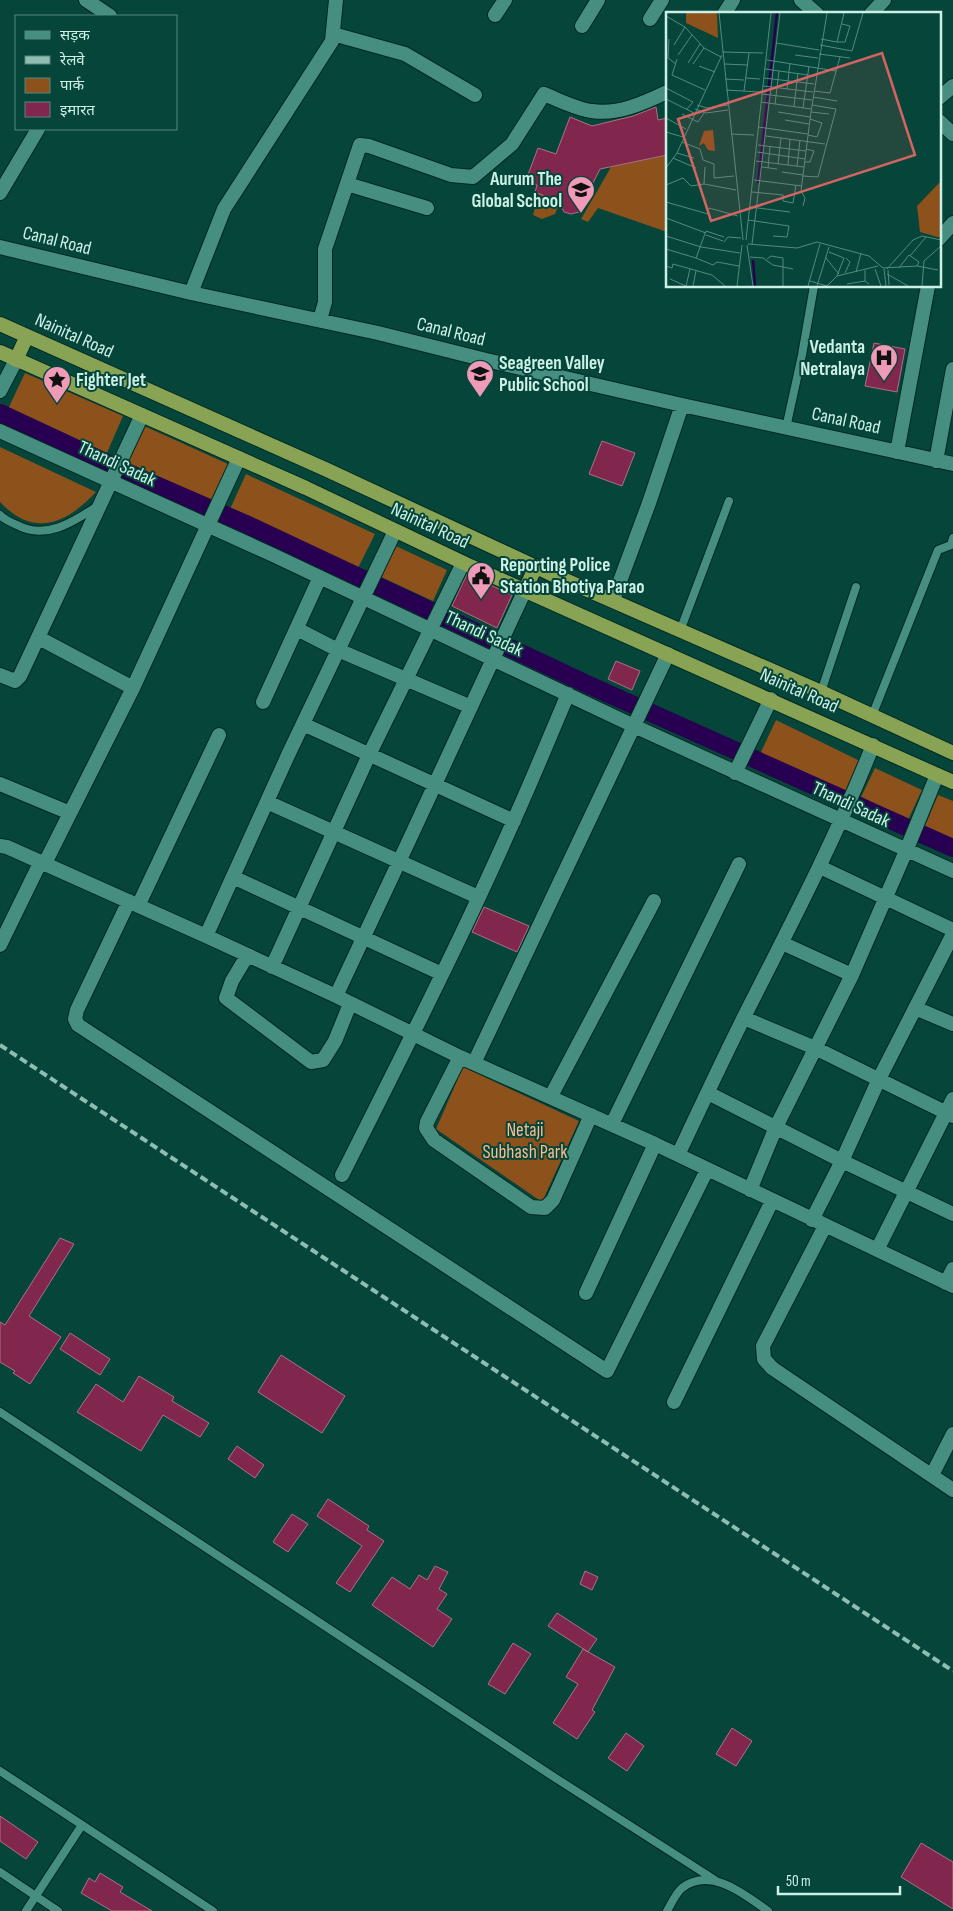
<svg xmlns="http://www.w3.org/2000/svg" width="953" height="1911" font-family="'Sofia Sans Condensed','Noto Sans Devanagari',sans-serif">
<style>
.green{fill:#8d511b}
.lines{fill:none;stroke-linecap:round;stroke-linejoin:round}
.canal{stroke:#280051;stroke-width:18}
.building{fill:#81274e;stroke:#ac7185}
.service-casing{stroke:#002921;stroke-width:10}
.minor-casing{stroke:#002921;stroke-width:16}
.tertiary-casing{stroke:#002921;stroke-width:16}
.trunk-casing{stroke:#002921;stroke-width:16}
.service{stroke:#468f80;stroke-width:8}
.minor{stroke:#468f80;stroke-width:14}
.tertiary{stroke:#468f80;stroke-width:14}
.trunk{stroke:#88a354;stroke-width:14}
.rail{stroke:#90bdb2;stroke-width:4;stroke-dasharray:8 4;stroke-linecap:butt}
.labels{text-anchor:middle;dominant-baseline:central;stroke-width:4;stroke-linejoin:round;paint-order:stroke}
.poi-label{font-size:19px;font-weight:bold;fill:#ccf0e6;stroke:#05453a;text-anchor:start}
.street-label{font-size:19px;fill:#ccf0e6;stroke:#05453a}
.park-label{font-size:19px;fill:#fabb8d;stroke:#05453a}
.inset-river{fill:none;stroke:#280051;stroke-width:2.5}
.inset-road{fill:none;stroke:#55897f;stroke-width:1}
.view{fill:#d36461;fill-opacity:0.15;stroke:#d36461;stroke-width:2.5}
.inset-edge{fill:none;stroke:#ccf0e6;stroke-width:2.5}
</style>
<rect width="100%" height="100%" fill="#05453a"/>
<!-- green -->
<path class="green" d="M667,155v77l-69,-24 -10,14 -7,-3 30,-52z
M539,193l21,9 -5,12 -13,5 -9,-4z
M25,373l98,43 -17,39 -99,-44z
M142,425l86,39 -17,37 -85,-39z
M0,447l96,45c-30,32 -62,46 -96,10z
M246,474l129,60 -17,34 -128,-59z
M396,546l51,24 -14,31 -52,-24z
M776,720l84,41 -16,33 -84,-40z
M875,768l47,22 -14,30 -47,-23z
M938,795l15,6v40l-29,-13z
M463,1067l116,54 -37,81 -106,-73z"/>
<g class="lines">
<!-- canal -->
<path class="canal" d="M0,413l133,62 113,49 345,162 362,162"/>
</g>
<!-- building -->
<path class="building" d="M656,107l2,13 9,-2v37l-67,14 -14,28 -2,9 -5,6 -8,2 -7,-2 -2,-4v-5l-27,-11 2,-7 -11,-5 12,-32 18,6 14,-37 22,9 41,-10z
M874,343l31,6 -8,43 -32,-6z
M602,441l33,12 -13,33 -33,-12z
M467,574l45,21 -15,33 -45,-22z
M616,661l24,10 -8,19 -24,-11z
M484,907l45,19 -12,26 -45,-20z
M60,1238l14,6 -45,72 32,21 -31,47 -17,-11 2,-2 -15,-9v-40l5,3z
M70,1333l40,26 -10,16 -40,-26z
M281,1355l64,41 -23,37 -64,-41z
M139,1376l35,21 -2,4 37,22 -9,14 -37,-22 -22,36 -64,-39 19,-28 27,18z
M237,1446l27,19 -9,13 -27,-19z
M328,1499l41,27 -2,4 17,11 -34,51 -14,-9 26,-37 -45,-30z
M292,1514l16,10 -20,28 -15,-10z
M435,1566l13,6 -9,17 8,5 -10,15 15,10 -19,28 -61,-42 20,-28 18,12 9,-14 8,5z
M585,1571l13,6 -6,13 -12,-6z
M557,1613l40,26 -9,13 -40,-26z
M513,1643l18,11 -26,40 -17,-10z
M583,1649l32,18 -23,43 3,2 -18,27 -24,-16 25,-39 -12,-7z
M732,1728l20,13 -16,25 -20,-12z
M626,1733l18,13 -17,25 -19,-13z
M0,1816l38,26 -12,17 -26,-18z
M921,1843l32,19v47l-52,-32z
M100,1873l23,14 -3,5 32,19h-40l-31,-18 8,-15 6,4z"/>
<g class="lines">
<defs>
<path id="service" d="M786,428l16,-73 12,-69
M0,515c5,5 10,7 17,10 28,15 55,-2 79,-18
M680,631l49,-130
M821,692l35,-105
M872,716l66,-166 13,-5 2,-7
M0,1412l557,367 158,101
M0,1771l213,140
M0,1872l58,39
M26,1911l56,-86
M667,1911c4,-7 9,-18 15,-23 29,-22 63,7 86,23"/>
<path id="minor" d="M86,0l24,16
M724,14l9,-14
M871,14l13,-14
M495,15l10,-15
M650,19l12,-19
M582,26l16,-26
M333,34l72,20 70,41
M939,98l14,-12
M347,184l80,24
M0,193l38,-64
M939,239l14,-16
M0,247l191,46 187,40 108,27 196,45 271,59
M191,293l33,-84 108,-168 4,-41
M320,320l5,-18v-53l35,-104 9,1 82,29 22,2 39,-33 32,-50c15,6 32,15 48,17 26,4 52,-8 75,-19
M0,391l16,-31
M0,431l273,124 361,171 319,145
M897,452l31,-166
M936,461l17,-92
M613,600l36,-97 33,-98
M297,629l41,21 133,57
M39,638l94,50
M0,675l15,6 5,-5 122,-261
M263,702l57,-125
M303,724l211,97
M735,773l36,-74
M0,784l70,29
M267,802l211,95
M0,846l7,1 199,89 130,60 124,61 195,87 298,142
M44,865l89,-177 106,-230
M820,867l133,63
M233,877l209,97
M129,901l-52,109 -2,9 3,6 529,346 100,-201
M138,906l81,-171
M206,936l83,-183 106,-222
M782,943l70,32
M0,945l40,-82
M247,956l-15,25 -6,17 85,64 12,-2 12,-19 15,-37
M272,967l97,-212 94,-192
M336,996c64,-135 126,-270 189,-406
M915,1008l38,16
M744,1018l71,30 138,68
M460,1057l-33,65 -1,6 8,12 97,67 14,1 8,-8 38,-85
M474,1063l194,-409
M708,1093l134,68 111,53
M551,1096l103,-195
M612,1124l127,-260
M678,1155c22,-47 44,-94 67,-140 45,-89 91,-177 128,-270
M342,1175c59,-117 119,-235 172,-355 19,-42 36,-84 54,-126
M750,1190l26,-63 76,-152 54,-124 31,-76
M812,1220l30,-59 37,-82 74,-145
M825,1226l-62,120 1,13 8,9 181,122
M877,1250l76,-151
M946,1283l7,-14
M586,1293l69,-149
M674,1402l98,-201
M932,1475l21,-41"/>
<path id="tertiary" d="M801,0l16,14
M939,121l14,13"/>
<path id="trunk" d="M0,324l325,145 224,104 272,119 132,61
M0,352l306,136 164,78 483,216
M16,360l11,-24
M525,590l11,-24"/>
</defs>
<!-- service casing -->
<use href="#service" class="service-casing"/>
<!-- minor casing -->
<use href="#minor" class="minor-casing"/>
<!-- tertiary casing -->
<use href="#tertiary" class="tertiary-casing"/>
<!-- trunk casing -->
<use href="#trunk" class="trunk-casing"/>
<!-- service -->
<use href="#service" class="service"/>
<!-- minor -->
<use href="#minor" class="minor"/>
<!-- tertiary -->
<use href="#tertiary" class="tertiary"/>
<!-- trunk -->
<use href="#trunk" class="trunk"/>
<!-- rail -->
<path class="rail" d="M0,1045l953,626"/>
</g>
<!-- icons -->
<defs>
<symbol id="school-pin" viewBox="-11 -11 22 30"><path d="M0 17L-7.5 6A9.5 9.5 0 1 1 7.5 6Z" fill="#ef9ab7" stroke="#05453a"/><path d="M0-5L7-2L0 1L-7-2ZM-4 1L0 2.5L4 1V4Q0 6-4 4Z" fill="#111"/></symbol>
<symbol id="hospital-pin" viewBox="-11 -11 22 30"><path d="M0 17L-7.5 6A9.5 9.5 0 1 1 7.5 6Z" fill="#ef9ab7" stroke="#05453a"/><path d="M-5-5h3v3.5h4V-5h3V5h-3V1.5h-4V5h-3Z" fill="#111"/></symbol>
<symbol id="sight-pin" viewBox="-11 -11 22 30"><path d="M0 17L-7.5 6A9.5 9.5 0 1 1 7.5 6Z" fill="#ef9ab7" stroke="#05453a"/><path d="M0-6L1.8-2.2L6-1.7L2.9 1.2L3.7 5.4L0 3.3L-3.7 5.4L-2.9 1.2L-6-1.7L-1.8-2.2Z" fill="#111"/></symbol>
<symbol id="civic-pin" viewBox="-11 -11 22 30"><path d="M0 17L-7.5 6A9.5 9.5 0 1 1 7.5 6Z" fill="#ef9ab7" stroke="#05453a"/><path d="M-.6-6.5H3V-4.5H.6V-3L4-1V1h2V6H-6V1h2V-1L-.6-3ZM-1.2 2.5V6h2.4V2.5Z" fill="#111"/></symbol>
</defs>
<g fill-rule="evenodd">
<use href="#school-pin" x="565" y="174" width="32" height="43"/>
<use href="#hospital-pin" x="868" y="342" width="32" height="43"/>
<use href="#school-pin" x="464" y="358" width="32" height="43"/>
<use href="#sight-pin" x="41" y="364" width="32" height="43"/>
<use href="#civic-pin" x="465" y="560" width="32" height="43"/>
</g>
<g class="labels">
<!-- poi labels -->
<g class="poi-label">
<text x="562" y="179" text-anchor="end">Aurum The<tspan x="562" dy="22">Global School</tspan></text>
<text x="865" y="347" text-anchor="end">Vedanta<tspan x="865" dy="22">Netralaya</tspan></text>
<text x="499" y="363">Seagreen Valley<tspan x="499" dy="22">Public School</tspan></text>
<text x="76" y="380">Fighter Jet</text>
<text x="500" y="565">Reporting Police<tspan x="500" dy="22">Station Bhotiya Parao</tspan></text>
</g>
<!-- street labels -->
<g class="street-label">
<text transform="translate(57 241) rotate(14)">Canal Road</text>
<text transform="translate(451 332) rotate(14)">Canal Road</text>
<text transform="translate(74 336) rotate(24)">Nainital Road</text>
<text transform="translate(846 421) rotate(12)">Canal Road</text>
<text transform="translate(117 464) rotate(25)">Thandi Sadak</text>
<text transform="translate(430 526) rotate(25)">Nainital Road</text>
<text transform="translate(484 634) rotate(25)">Thandi Sadak</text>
<text transform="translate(799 691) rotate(24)">Nainital Road</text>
<text transform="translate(851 805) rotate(25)">Thandi Sadak</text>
</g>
<!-- park labels -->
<g class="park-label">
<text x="525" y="1130">Netaji<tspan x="525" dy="22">Subhash Park</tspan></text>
</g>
</g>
<!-- overview -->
<g transform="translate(666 12)">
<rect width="275" height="275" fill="#05453a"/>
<path d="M15,1h36l1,25 -32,-15v-10zM47,118l2,21 -7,-1 -4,-7 -5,3 5,-15zM275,169v57l-21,-6 -3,-26z" fill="#8d511b"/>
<path class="inset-river" d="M92,171l19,-170M87,248l2,26"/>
<path class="inset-road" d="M53,1l24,227M0,4l19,11 19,21 17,9M3,27l-1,19 8,6M155,27l16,3 7,-29M171,30h8l5,-16 -8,-2M110,31l43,7M8,33l11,-18M154,33l32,6 11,-38M56,40l41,1M153,42l31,4M12,43l14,-20M129,43l23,3M11,47l-5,16 33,15M101,48l69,11M22,51l12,-19M27,52l11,-16M58,52l23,1M33,54l16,6M99,57l50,7M79,66l15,1M98,66l50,6M59,67l19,1M97,74l50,6M0,76l27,14 -6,7M121,77l3,-26M60,78l33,2M78,79l5,-38M148,79l16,2 10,-36M96,82l50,6M147,85l24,4M0,87l28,14M95,90l50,7M109,92l4,-33M31,93l10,3 21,-3M128,94l4,-33M137,96l6,-42M29,97l11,4 22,-3M112,100l32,5M145,100l18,2M16,102l16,8 6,-9M0,106l20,11M119,108l24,4M92,115l50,7M0,120l17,5M65,122l23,1M142,123l9,2 5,-14 -12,-4M100,124l59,8M16,130l18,7 3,11 11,4v14l20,-2M92,133l48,6M91,140l48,7M11,141l17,5M7,146l23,10M90,149l48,6M139,150h5l4,-11 -8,-2M112,152l3,-26M122,153l2,-26M131,154l3,-26M96,155l15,2M0,156l11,-15 45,-98M102,156l2,-21M116,160l21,3M137,164l15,1 18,-68 -24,-4M88,168l48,6M38,172l1,-17M0,173l17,-7 8,8 13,-2 32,6M86,180l31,3v6l10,2 3,-18M0,190l42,12 1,-6 29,8M137,194l2,-8 -4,-7 10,-79 16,-99M84,195l40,5M0,206l40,15M82,208l41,6 -2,11 -14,-1M40,223l17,6M0,224l35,11 39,6M80,228l25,-227M58,230l4,-5 13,1M82,232l49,4 20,-6 52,14 14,12 34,-2 21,4M86,232l28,-231M81,233l6,41M0,237l30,9 10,-27 18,6M163,240l15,6 -7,18M244,244l16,-19M84,245l13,1 10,7 20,4M30,246l17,7 4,-3 22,4M160,246l13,16M101,247l4,-3 12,2v28M0,254l6,2 1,-4 39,11 13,11M233,256l10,-13 10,7 -2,4M209,257l6,17M218,257l2,17M221,257l26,-29 9,-4 19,4M199,258v11l4,3M222,258l1,15M190,260l5,-19M179,261l5,-11 -4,-4M221,262l21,12M4,267l16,7M144,269l17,5M181,272l18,-3M20,274l4,-17M27,274l3,-15M71,274l5,-41M142,274l12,-42M151,274l12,-39M161,274l10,-10 41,-10M256,274l2,-25 17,-15"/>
<path class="view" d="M216,41l33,102 -204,66 -33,-102z"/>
<rect width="275" height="275" class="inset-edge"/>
</g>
<!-- legend -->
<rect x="15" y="15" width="162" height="115" fill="#05453a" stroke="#55897f"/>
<rect x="25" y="31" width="25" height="8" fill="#468f80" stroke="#55897f"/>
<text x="60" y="40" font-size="15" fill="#ccf0e6">सड़क</text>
<rect x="25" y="56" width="25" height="8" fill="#90bdb2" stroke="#55897f"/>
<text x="60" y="65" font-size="15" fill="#ccf0e6">रेलवे</text>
<rect x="25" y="78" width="25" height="15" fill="#8d511b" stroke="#55897f"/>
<text x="60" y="90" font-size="15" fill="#ccf0e6">पार्क</text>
<rect x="25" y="102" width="25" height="15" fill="#81274e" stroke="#55897f"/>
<text x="60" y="115" font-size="15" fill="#ccf0e6">इमारत</text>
<!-- scale -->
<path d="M778 1886v8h122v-8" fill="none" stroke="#ccf0e6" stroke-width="2.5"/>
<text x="786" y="1886" font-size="15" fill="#ccf0e6" stroke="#05453a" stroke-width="4" paint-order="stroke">50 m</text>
</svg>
